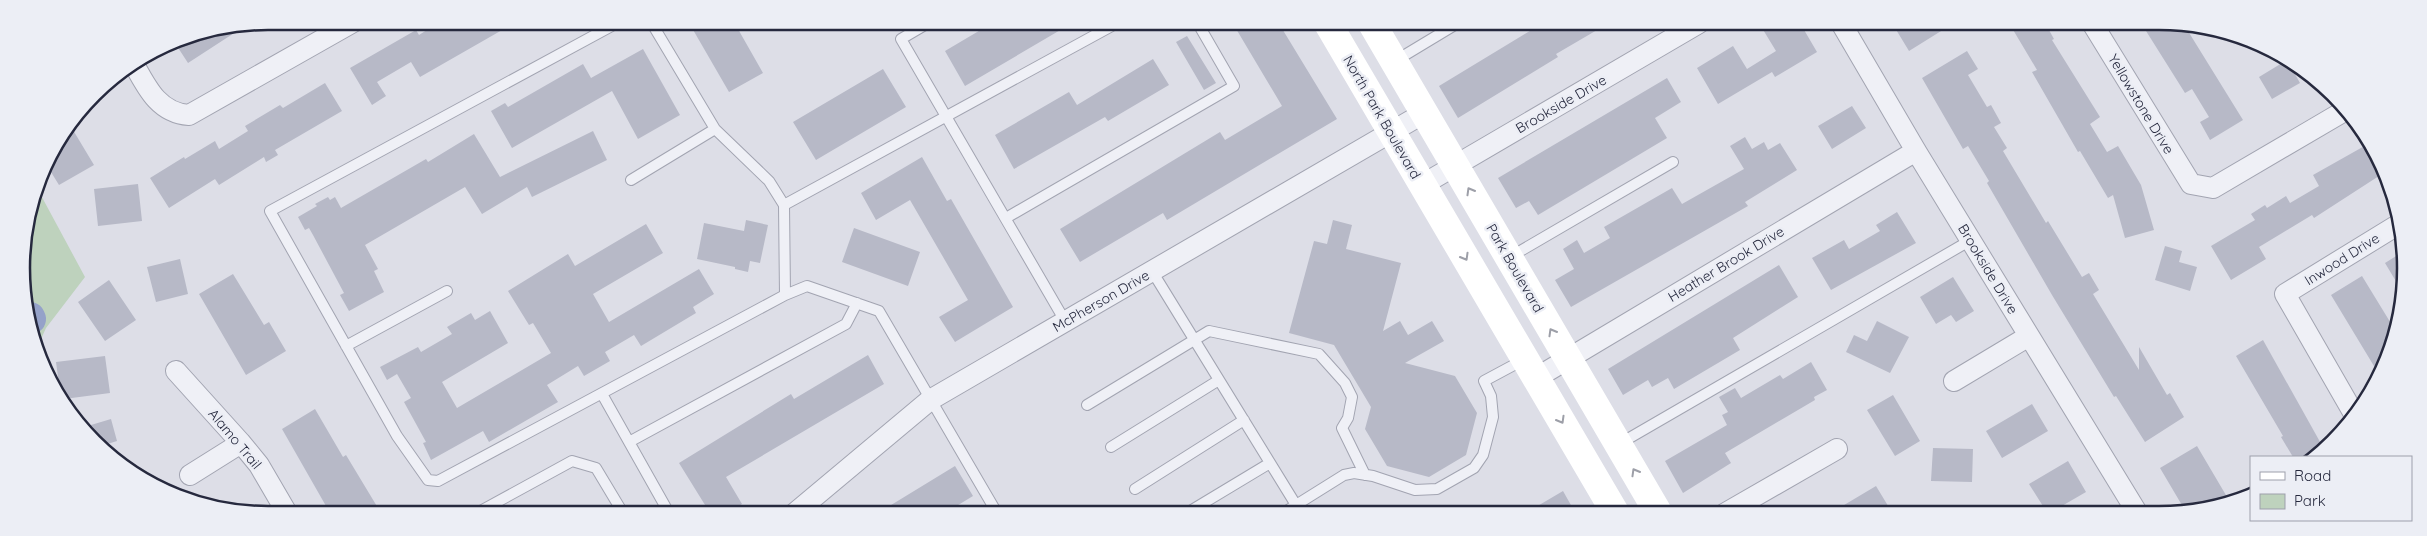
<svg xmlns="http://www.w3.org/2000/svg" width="2427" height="536" font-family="Quicksand,sans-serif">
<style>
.green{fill:#bed2bd}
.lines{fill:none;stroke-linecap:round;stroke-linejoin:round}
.river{stroke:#95a2c9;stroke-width:30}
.building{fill:#b7b9c7}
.service-casing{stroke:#a2a4b1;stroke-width:12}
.minor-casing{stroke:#a2a4b1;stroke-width:22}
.service{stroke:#eff0f6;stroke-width:10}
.minor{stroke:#eff0f6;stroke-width:20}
.secondary{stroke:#fff;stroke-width:28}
.oneway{stroke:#9d9fa8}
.labels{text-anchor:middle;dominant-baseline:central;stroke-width:5;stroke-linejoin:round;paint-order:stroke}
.street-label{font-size:14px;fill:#26293e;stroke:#eceef5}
.rim{fill:none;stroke:#26293e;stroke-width:2.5}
</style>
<rect width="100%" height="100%" fill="#dddee7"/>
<!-- green -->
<path class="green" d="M37,188l48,89 -39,51 -10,22 -14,-98z"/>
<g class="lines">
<!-- river -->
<path class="river" d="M30,317l1,2"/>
</g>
<!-- building -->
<path class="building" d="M441,21l75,1 -96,55 -9,-15 -34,20 9,14 -14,9 -22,-37 66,-38 3,5z
M703,22h31l29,51 -34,19 -37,-64z
M994,22h80l-109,64 -20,-35z
M1232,22h46l59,97 -170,101 -4,-7 -83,49 -20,-33 160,-97 5,8 57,-34z
M1543,23h66l-53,31 2,3 -100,61 -19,-32z
M1770,23h30l17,29 -42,25 -3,-5 -54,32 -21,-36 36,-22 14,23 29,-18 -14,-23z
M1892,23h62l-45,28z
M2009,23h36l9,16 -2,1 48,77 -10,7 17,28 11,-6 23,39 13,45 -29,8 -12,-43 -5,3 -28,-47 -2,1 -46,-80 5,-2z
M2141,23h42l60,97 -33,20 -10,-18 9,-5 -17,-28 -7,4z
M245,26l-57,37 -15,-23h1z
M1187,36l29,47 -12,7 -28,-48z
M643,49l37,66 -42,24 -26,-48 -100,57 -21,-37 14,-8 3,4 75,-43 8,14z
M1967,51l11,18 -10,6 19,32 4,-2 10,18 -7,4 13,21 -4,3 43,72 2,-2 34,56 7,-4 10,17 -6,4 46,76v-23l28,48 3,-2 14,24 -39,25 -29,-46 -2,1 -62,-102 -65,-112 2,-2 -21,-35 -5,3 -41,-71z
M1153,59l16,26 -61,36 -3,-4 -91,52 -19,-34 74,-43 8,13z
M2287,60l13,23 -28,16 -13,-22z
M883,69l23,38 -90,53 -23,-38z
M1667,78l14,24 -26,16 12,20 -129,77 -9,-14 -13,7 -18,-30z
M325,83l17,28 -67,39 3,5 -12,7 -2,-5 -45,28 -4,-6 -46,29 -19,-30 34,-21 1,2 30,-18 4,8 29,-18 -3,-5 35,-21 3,3z
M1852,106l14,22 -34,21 -14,-23z
M73,130l21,35 -35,20 -13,-21 20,-29z
M593,131l14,29 -75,37 -5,-10 -45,27 -17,-27 -100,58 13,24 -4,2 10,21 -35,19 -9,-16 4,-2 -31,-58 -4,-7 -4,2 -7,-13 19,-11 -2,-2 13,-7 2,3 5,-3 6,11 85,-49 2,3 46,-28 26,43z
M1745,137l7,12 12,-7 4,8 12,-7 17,27 -52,32 3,4 -177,101 -16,-27 19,-11 -11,-20 14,-9 7,13 26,-15 -6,-11 68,-39 10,16 62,-35 -14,-23z
M2368,144l14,30 -68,44 -2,-3 -53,32 7,12 -35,21 -20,-34 44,-26 -4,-6 14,-9 2,3 19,-12 4,7 29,-17 -6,-11z
M922,157l25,44 4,-2 62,108 -58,35 -16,-25 29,-17 -58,-100 -34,20 -15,-27z
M138,184l4,37 -44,5 -4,-37z
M1897,212l19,31 -85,47 -19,-32 32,-18 5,9 31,-18 -4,-6z
M746,220l22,5 -8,38 -10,-2 -2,11 -13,-3v-2l-38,-8 7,-36 40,8z
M1333,220l19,5 -6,24 55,14 -18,68 17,-10 8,14 24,-14 12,20 -39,22 50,13 22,37 -11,42 -37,22 -42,-11 -22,-37 6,-22 -37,-62 -45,-12 25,-92 13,3z
M646,224l17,29 -70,41 16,28 90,-53 15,25 -21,13 3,6 -55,33 -7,-11 -29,17 5,9 -26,15 -6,-10 -31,19 11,17 -69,40 -6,-11 -52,29 -8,-17 3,-1 -22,-40 7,-4 -14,-24 -10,6 -7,-13 38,-20 3,5 31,-18 -5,-7 24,-14 4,7 15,-9 18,32 -66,39 15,26 94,-55 -18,-30 -4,2 -21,-34 60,-37 7,12z
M854,228l66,24 -12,34 -66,-24z
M2165,246l17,5 -3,11 18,5 -7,24 -35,-11z
M2401,253v6l2,34 -18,-30z
M180,259l8,35 -32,8 -9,-35z
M1779,265l19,32 -65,41 7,12 -66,39 -6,-11 -16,9 -4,-7 -25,15 -15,-26z
M233,274l31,51 5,-3 17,29 -40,24 -47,-81z
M2362,276l33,54 -15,46 -49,-81z
M1953,277l21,34 -18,11 -5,-7 -15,9 -16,-27z
M109,280l27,40 -31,21 -27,-39z
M1877,321l32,16 -19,36 -44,-21 8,-17 13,6z
M2263,340l61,109 -13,8h-18l-12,-20 2,-1 -47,-80z
M868,355l16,29 -158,93 16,27 -14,9h-18l-31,-50 112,-69 3,5z
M105,356l5,37 -46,6 -4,-7 -4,-30z
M1811,362l16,28 -13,7 1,3 -90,53 6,10 -48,30 -18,-32 62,-36 -5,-10 6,-3 -9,-15 16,-9 6,10 39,-23 3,4z
M1893,395l27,46 -25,15 -28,-46z
M2032,404l16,27 -46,27 -16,-27z
M315,409l28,48 3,-2 35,58h-51l-48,-84z
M111,419l6,22 -16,5 -20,-18z
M2197,446l33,56 -44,10 -26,-44z
M1933,448l40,1 -1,33 -41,-1z
M2068,461l18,31 -38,22 -19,-30z
M955,466l18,30 -28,17h-67z
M1876,486l17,28h-64z
M1563,491l13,23h-52z"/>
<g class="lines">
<defs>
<path id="service" d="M619,22l-349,189 127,225 31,44 10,1 347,-186 22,-9 72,25 118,202
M651,22l64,107 54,52 15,24 1,90
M930,22l-29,17 164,282
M1395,61l63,-38
M631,180l84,-51
M784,205l335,-183
M1006,218l228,-132 -37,-64
M1510,257l163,-95
M1152,271l144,234 48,-30 10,-2 19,3 42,14 22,-1 37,-21 9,-13 10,-38 -2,-21 -7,-15 41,-22
M346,346l101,-55
M602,394l67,119
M1087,405l122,-74 110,23 26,29 7,14 -4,21 -6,10 23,47
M629,442l217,-118 11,-21
M1619,444l352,-204
M1111,447l108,-67
M1135,489l109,-69
M477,513l95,-52 24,7 27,45
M1187,513l83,-50
M1283,513l13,-8"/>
<path id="minor" d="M1841,23l75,128 222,363
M2092,23l99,161 22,4 133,-78
M135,66c13,24 25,47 54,49l166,-94
M1422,185l277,-162
M176,371l65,72 18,22 28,48
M1536,378l380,-227
M1954,381l75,-45
M2354,414l-69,-120 114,-70
M190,475l51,-32
M795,513l135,-113 494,-287
M1724,514l113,-65"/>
</defs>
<!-- service casing -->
<use href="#service" class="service-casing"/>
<!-- minor casing -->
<use href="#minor" class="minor-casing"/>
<!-- service -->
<use href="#service" class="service"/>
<!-- minor -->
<use href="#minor" class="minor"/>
<!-- secondary -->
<path class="secondary" d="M1327,22l289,492
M1371,22l288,492"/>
</g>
<!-- one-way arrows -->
<defs><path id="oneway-chevron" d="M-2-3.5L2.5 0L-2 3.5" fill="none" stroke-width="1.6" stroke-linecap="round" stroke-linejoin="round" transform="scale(1.25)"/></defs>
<g class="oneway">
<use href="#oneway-chevron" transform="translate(1470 191) rotate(-120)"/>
<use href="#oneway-chevron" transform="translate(1465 257) rotate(60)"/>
<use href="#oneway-chevron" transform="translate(1552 332) rotate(-120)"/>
<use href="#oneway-chevron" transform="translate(1561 420) rotate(60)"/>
<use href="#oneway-chevron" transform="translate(1635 472) rotate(-120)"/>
</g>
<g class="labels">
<!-- street labels -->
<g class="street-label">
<text transform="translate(1561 104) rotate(-30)">Brookside Drive</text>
<text transform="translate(2141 104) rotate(59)">Yellowstone Drive</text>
<text transform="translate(1382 117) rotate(60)">North Park Boulevard</text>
<text transform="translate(2342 259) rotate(-32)">Inwood Drive</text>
<text transform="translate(1726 264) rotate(-31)">Heather Brook Drive</text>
<text transform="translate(1515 268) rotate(60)">Park Boulevard</text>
<text transform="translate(1988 269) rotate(59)">Brookside Drive</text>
<text transform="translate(1101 301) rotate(-30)">McPherson Drive</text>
<text transform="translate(235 439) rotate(50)">Alamo Trail</text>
</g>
</g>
<!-- crop -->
<path d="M0 0H2427V536H0ZM268 30H2159A238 238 0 0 1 2397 268V268A238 238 0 0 1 2159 506H268A238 238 0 0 1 30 268V268A238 238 0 0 1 268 30Z" fill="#eceef5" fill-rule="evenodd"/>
<path class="rim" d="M268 30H2159A238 238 0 0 1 2397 268V268A238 238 0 0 1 2159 506H268A238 238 0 0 1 30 268V268A238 238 0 0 1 268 30Z"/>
<!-- legend -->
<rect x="2250" y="456" width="162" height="65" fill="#eceef5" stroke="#9d9fac"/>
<rect x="2260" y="472" width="25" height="8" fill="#ffffff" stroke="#9d9fac"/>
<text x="2294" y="481" font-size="15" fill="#26293e">Road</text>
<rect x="2260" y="494" width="25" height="15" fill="#bed2bd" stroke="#9d9fac"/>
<text x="2294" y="506" font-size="15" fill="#26293e">Park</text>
</svg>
